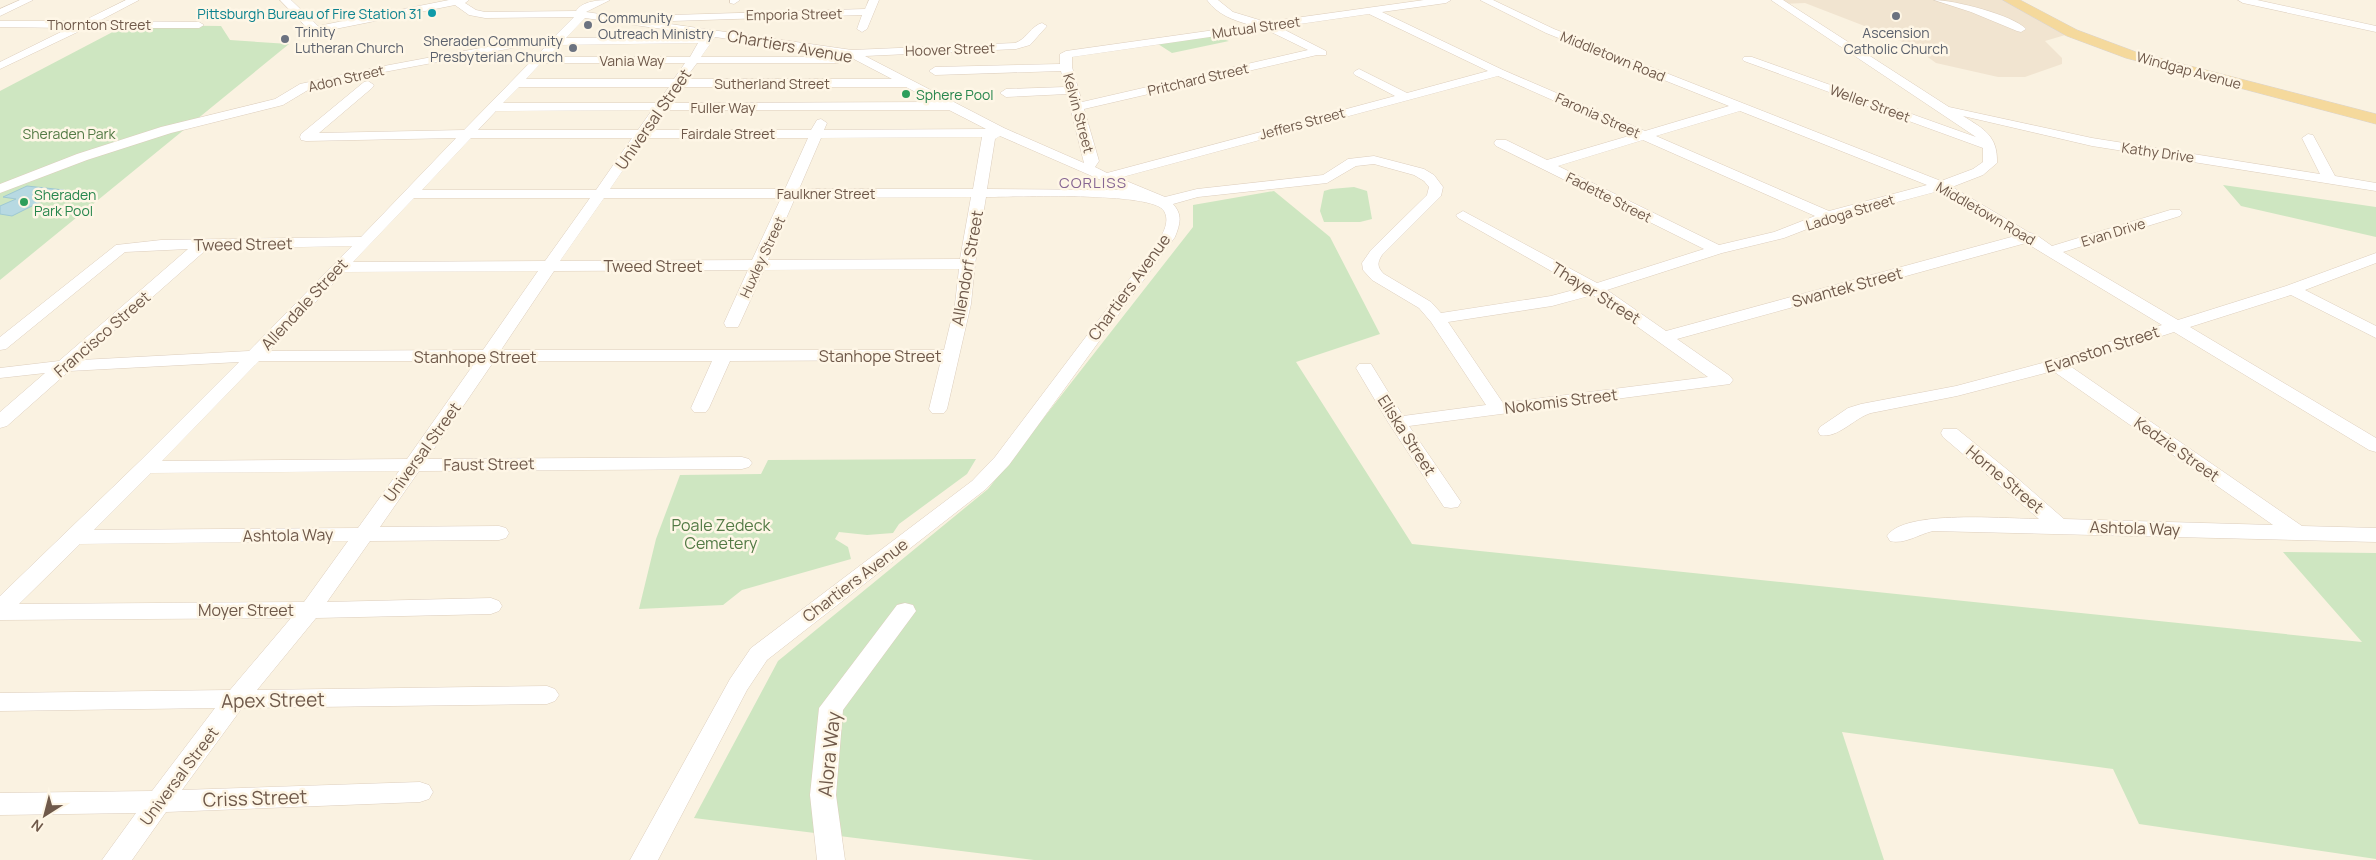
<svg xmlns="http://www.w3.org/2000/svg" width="2376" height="860" font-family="Manrope,sans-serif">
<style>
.residential{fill:#f1e4d0}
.green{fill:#cee6c1}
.water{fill:#b7d9e2;stroke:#9ec8d3}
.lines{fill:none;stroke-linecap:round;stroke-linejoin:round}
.minor-casing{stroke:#ddcebd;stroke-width:1}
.major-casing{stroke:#dad4d0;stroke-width:1}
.minor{fill:#fff;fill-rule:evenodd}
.major{fill:#f5d99c;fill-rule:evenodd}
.culture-dot{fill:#0f9aa8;stroke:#fef6e6;stroke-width:2}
.worship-dot{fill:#6b7280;stroke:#fef6e6;stroke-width:2}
.leisure-dot{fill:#2e9e5b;stroke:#fef6e6;stroke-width:2}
.labels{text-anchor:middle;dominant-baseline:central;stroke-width:5;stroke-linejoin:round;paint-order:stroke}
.far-culture-label{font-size:14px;fill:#0d838f;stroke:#fef6e6;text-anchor:end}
.far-street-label{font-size:14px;fill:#6f594a;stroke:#fef6e6}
.far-worship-label{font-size:14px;fill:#5b616d;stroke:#fef6e6;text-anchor:start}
.far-leisure-label{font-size:14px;fill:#27864d;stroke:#fef6e6;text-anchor:start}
.far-park-label{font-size:14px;fill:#537a45;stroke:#fef6e6}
.far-neighbourhood-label{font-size:15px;letter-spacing:1px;fill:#866592;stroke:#fef6e6}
.street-label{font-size:16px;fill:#6f594a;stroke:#fef6e6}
.park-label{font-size:16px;fill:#537a45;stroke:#fef6e6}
.near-street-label{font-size:19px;fill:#6f594a;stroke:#fef6e6}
</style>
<rect width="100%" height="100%" fill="#faf2e1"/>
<!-- residential -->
<path class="residential" d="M1776,0h234l62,33 -27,8 17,17v6l-37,13h-27l-62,-14 -22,-16 -34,-15 -75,-29 -23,1z"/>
<!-- green -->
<path class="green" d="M126,25l95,1 9,14 59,4 -289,236v-189z
M1213,36l16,5 -57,12 -14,-9z
M2223,185l153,22v30l-135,-31z
M1354,187l13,4 5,28 -12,3h-36l-4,-11 4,-20 7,-2z
M1274,191l56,46 50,97 -84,28 116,182 950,98 -79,-90 93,1v306l-237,-35 -26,-55 -271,-37 42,128h-850l-340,-42 84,-157 210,-172 205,-262v-22z
M976,459l-9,15 -68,50 -6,9 -26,2 -28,-3 -4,7 13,8 3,12 -109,31 -19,15 -84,4 17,-70 24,-64 81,-1 7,-14z"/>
<!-- water -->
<path class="water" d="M27,186l37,4 -52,26 -12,-2v-8l16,-7 -13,-2z"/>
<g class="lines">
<defs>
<path id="minor" d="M20,0h13l-33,16v-7z
M126,0h13l-40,21 100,1 5,3 -5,3h-113l-86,41v-7l69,-34 -69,-1v-6h83z
M280,0h11l27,26 131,-26h20l-4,3 11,7 9,2 91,-1c6,-10 23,-11 34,-11l-24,12 266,38 163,-7c12,-4 16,-17 27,-20l5,3 -17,19 -14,4 -151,7 139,72 80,35 -17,-69 -61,3 -6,-4 6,-4 59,-2 -4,-16 -126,4 -6,-4 6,-4 125,-3v-10l6,-3 184,-26c-17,-5 -32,-10 -43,-25h11l15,12 33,10 158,-22h27l-5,3 -64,9 121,58 142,61 84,-25 -183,-73 -66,-33h13l61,29 387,152 32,-12 10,-7v-14l-239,-87 -2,-2 2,-2h8l224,80 -205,-137h12l166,107 143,31 228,36 -18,-36 6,-4 5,1 22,41 41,7v8l-284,-45 -129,-30c21,13 35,20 34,47l-14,12 -31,12 78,46 5,1 17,12 118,-36h10l2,3 -2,3 -117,36 115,68 108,-34 90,-33v10l-71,27 71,36v12l-85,-43 -101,32 186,111v14l-7,-2 -195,-118 -104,34 232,160 74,2v14l-443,-11c-14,3 -29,14 -43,10l-3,-5c17,-27 120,-17 152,-17l-96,-82 -2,-4 2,-4h14l52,42 55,48 209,6 -220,-154 -96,25 -86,17c-17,5 -33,26 -51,22l-2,-4 2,-4 28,-19 13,-4 95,-18 94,-25 112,-36 -136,-82 -349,96 53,37 3,4 -3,4 -321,42 52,76 -3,5 -7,1 -7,-1 -56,-85 -32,-54 3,-4h12l32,52 83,-11 -55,-83 -12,-14 -47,-28 -9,-10 -1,-7 9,-13 56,-55 2,-8 -5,-6 -10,-6 -40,-11 -18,2 -29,17 -129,14 -25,7c10,11 7,20 2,33l-166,228 -23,24 -219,171 -20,30 -89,170h-28l100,-181 21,-31 221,-167 23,-24 155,-205c8,-11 22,-27 14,-41 -11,-20 -152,-14 -178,-14l-11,67 -4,40 -24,105 -3,4h-12l-3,-4 12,-49 -211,1 -21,47 -3,4h-12l-3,-4 21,-47h-218l-67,98 315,-2 7,2 3,4 -3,4 -7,2 -323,2 -39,56 119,-1 7,2 3,5 -3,5 -7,2 -129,1 -43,61 164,-4 8,3 3,5 -3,5 -8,3 -175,4 -59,72 290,-4 8,3 4,6 -4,6 -8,3 -305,4 -60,82 238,-8 9,3 4,7 -4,7 -9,3 -254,10 -34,48h-30l34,-47 -136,2v-22l152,-2 63,-83 -215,3v-18l230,-3 61,-72 -291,2v-24l141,-136 98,-98 -170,9 -62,55 -7,2v-16l45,-39 -45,5v-10l59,-7 129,-112 -63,3 -119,97 -6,1v-13l116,-92 45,-5 200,-3 95,-99 -150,3 -5,-1 -1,-3 1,-3 63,-52 4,-1 6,4 -2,3 -53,45 145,-3 83,-85h-19l-144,27 -76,18 -25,15 -112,28 -84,27 -87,33v-9l77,-30 84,-27 114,-28 25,-15 84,-18 144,-27 25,-1 21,-21 -89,1 -16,-3 -14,-10 -140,28 -4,-1zM1369,14l119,57 -81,22 -48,-24 -4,2 -2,2 2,2 40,21 -288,77 -12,-6 4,-6 -15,-52 233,-54h9v-4l-47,-24zM585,18l120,17 -2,4 -5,-2 -132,1zM1265,29l43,21 -226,52 -10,-35v-10zM715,37l133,19 44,23h-207l12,-16h141l6,-3 -6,-3h-137zM698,43l-8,14h-142l11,-12zM541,63h144l-11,16h-148zM1498,76l134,59 -85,25 -41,-20h-10l-2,3 2,3 208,103 -107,34 -134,-72 -7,4 2,3 123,70 -30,8 -110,17 -10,-11 -47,-28c-7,-7 -7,-11 -2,-19l59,-59 2,-9 -9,-12 -10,-6 -50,-13 -26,3 -25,16 -126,14 -32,8 -46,-19zM519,87h150l-12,16h-154zM681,87h225l29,15 -266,1zM652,110l-14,20h-160l18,-19zM664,110h285l37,19 -162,1 3,-7 -6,-4 -4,1 -6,10h-160zM1740,111l187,74 -98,26 -173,-75zM1000,136l124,54 -137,-1 8,-50zM982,137l-9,52h-174l22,-51zM471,138h161l-36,52h-174zM645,138h163l-23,51h-175zM1643,140l172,76 -41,16 -55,13 -161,-79zM1939,191l76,45 -349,95 -59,-41 115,-37 62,-15 49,-19zM971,197l-11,62 -192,1 27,-62zM414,198h176l-45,63 -192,1zM604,198h177l-29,62 -192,1zM352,246l-103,105 -168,9 126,-111zM959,269l-4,35 -11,46h-443l53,-79 194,-1 -24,53 2,4h12l2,-4 24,-53zM538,271l-55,79 -214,1 75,-79zM1593,295l115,82 -205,26 -55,-81 104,-16zM259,361h217l-69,98 -245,2zM399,471l-41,57 -264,2 57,-57zM348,541l-44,61 -285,2 61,-60z
M730,0h10l-6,4 -4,-1z
M869,0h10l-12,29 -5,3 -5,-3 5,-14 -190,6 -5,-3 5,-3 193,-6z
M1934,0c20,0 79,15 92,29l-5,3 -4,-1 -46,-19z
M2238,0h19l119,26v6l-133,-29z
M905,603l8,2 3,6 -73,99 -7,85 9,65h-28l-7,-65 9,-87 78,-103z"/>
<path id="major" d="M2003,0h17l57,30 59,22 240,62v10l-250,-66 -59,-22z"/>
</defs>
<!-- minor casing -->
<use href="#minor" class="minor-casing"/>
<!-- major casing -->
<use href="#major" class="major-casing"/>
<!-- minor -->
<use href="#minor" class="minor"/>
<!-- major -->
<use href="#major" class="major"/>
</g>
<!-- markers -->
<circle class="culture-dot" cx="432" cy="13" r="5"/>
<g class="worship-dot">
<circle cx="1896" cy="16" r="5"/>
<circle cx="588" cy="25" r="5"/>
<circle cx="285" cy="39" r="5"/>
<circle cx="573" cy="48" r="5"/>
</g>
<g class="leisure-dot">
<circle cx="906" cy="94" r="5"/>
<circle cx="24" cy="202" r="5"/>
</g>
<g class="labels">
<!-- far-culture labels -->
<g class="far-culture-label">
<text x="422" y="13">Pittsburgh Bureau of Fire Station 31</text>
</g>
<!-- far-street labels -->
<g class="far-street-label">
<text transform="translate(794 14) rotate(-1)">Emporia Street</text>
<text x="99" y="24">Thornton Street</text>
<text transform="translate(1256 27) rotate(-8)">Mutual Street</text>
<text transform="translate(950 49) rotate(-2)">Hoover Street</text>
<text transform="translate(1613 56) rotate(22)">Middletown Road</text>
<text x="632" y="60">Vania Way</text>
<text transform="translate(2189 70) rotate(15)">Windgap Avenue</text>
<text transform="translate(346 78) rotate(-13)">Adon Street</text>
<text transform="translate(1198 79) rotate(-13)">Pritchard Street</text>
<text x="772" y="83">Sutherland Street</text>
<text transform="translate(1870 103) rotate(20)">Weller Street</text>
<text x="723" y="107">Fuller Way</text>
<text transform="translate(1079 113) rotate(75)">Kelvin Street</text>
<text transform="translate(1598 115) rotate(24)">Faronia Street</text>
<text transform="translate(1302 123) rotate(-15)">Jeffers Street</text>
<text x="728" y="133">Fairdale Street</text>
<text transform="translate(2158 152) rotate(8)">Kathy Drive</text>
<text x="826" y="193">Faulkner Street</text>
<text transform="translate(1609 197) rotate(27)">Fadette Street</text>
<text transform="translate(1850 212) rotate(-17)">Ladoga Street</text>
<text transform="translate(1986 213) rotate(30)">Middletown Road</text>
<text transform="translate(2113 232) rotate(-17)">Evan Drive</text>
<text transform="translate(762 257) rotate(-65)">Huxley Street</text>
</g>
<!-- far-worship labels -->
<g class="far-worship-label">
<text x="598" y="17">Community<tspan x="598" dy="16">Outreach Ministry</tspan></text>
<text x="295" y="31">Trinity<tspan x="295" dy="16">Lutheran Church</tspan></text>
<text x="1896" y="32" text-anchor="middle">Ascension<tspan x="1896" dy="16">Catholic Church</tspan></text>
<text x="563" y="40" text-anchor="end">Sheraden Community<tspan x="563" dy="16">Presbyterian Church</tspan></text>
</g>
<!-- far-leisure labels -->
<g class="far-leisure-label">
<text x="916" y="94">Sphere Pool</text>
<text x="34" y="194">Sheraden<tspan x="34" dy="16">Park Pool</tspan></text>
</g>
<!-- far-park labels -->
<g class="far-park-label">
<text x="69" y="133">Sheraden Park</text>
</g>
<!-- far-neighbourhood labels -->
<g class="far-neighbourhood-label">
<text x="1093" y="182">CORLISS</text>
</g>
<!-- street labels -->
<g class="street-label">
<text transform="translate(790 46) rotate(10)">Chartiers Avenue</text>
<text transform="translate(653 119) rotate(-55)">Universal Street</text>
<text transform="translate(243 244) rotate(-1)">Tweed Street</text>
<text x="653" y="266">Tweed Street</text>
<text transform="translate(967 268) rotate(-80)">Allendorf Street</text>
<text transform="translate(1129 287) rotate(-54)">Chartiers Avenue</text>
<text transform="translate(1847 287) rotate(-15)">Swantek Street</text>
<text transform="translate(1596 293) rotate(32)">Thayer Street</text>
<text transform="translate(304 304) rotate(-47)">Allendale Street</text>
<text transform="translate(102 334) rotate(-41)">Francisco Street</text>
<text transform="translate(2102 349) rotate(-18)">Evanston Street</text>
<text x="880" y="356">Stanhope Street</text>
<text x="475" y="357">Stanhope Street</text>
<text transform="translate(1561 401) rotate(-7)">Nokomis Street</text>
<text transform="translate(1407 435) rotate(57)">Eliska Street</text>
<text transform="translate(2177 449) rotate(35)">Kedzie Street</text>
<text transform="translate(422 452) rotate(-54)">Universal Street</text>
<text transform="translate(489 464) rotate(-1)">Faust Street</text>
<text transform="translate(2005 479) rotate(40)">Horne Street</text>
<text transform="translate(2135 528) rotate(2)">Ashtola Way</text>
<text transform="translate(288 535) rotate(-1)">Ashtola Way</text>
<text transform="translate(855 580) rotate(-37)">Chartiers Avenue</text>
<text x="246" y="610">Moyer Street</text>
<text transform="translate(179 776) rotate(-53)">Universal Street</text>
</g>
<!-- park labels -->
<g class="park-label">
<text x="721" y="525">Poale Zedeck<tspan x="721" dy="18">Cemetery</tspan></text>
</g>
<!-- near-street labels -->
<g class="near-street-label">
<text transform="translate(273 700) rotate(-1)">Apex Street</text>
<text transform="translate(829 754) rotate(-84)">Alora Way</text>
<text transform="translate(255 798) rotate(-2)">Criss Street</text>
</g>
</g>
<!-- north arrow -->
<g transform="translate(45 815) rotate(216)" stroke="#fef6e6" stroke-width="4" paint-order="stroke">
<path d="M0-4L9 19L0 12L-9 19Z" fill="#6f594a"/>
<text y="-8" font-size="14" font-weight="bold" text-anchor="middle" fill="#6f594a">N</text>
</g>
</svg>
